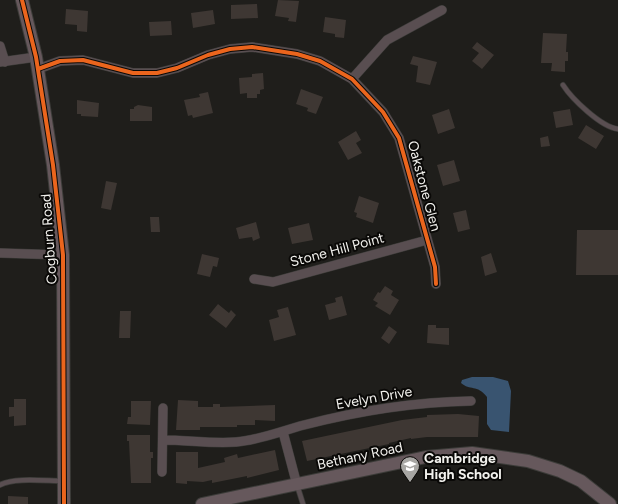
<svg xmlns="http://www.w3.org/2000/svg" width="618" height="504" font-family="Figtree,sans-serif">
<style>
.water{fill:#395470}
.building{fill:#3e3733}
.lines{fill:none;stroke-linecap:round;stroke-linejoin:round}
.lane-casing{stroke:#3c3c39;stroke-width:6}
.street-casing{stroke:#3c3c39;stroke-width:10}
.secondary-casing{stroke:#3c3c39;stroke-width:14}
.lane{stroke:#594e51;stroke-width:4.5}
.street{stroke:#594e51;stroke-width:9}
.secondary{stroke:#66585c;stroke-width:12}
.cycleway-casing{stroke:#0a0907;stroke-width:6}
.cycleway{stroke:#eb651d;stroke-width:4}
.labels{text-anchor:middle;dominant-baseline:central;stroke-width:4;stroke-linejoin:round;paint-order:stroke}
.street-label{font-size:14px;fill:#f2f1ed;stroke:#0a0907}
.poi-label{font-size:14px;font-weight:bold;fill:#f2f1ed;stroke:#0a0907;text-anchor:start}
</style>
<rect width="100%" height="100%" fill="#1f1e1b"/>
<!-- water -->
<path class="water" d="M472,377h21l15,4 3,10 -2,41 -18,-2 -4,-6v-27c-10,-13 -17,-6 -26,-14l1,-3z"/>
<!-- building -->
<path class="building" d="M278,0l21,1 -3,21 -8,-1 1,-3 -14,-2z
M257,4l1,14 -27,1v-14z
M66,9l22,2 -1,21 -10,-1v-6l-12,-1z
M213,10l2,14 -22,4 -2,-15z
M325,17l21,3 -2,18 -9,-1v-3l-12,-2z
M171,21l1,14 -22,1 -1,-14z
M543,33l24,1 -1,18h2v9h-3v11l-14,-1 1,-8h-11z
M477,42l17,13 -12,14 -10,-8 7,-8 -7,-5z
M413,56l24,6 -7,23 -14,-3 2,-16 -8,-2z
M263,73l1,16 -4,1v4h-3v4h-10v-5l-7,1 -1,-16 13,-1v-3z
M301,89l22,8 -7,17 -9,-3 1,-3 -12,-4z
M208,92l5,21 -20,5 -1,-3 -4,1 -4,-16 16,-3 -1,-3z
M77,100l22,3 -1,14 -17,-1v-2h-4z
M138,105l14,2v14h-22v-12h4v-2z
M449,109l6,19 -17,6 -6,-19z
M570,109l3,16 -17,3 -3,-16z
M586,125l18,11 -8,13 -18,-11z
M356,131l5,9 -5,3 6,10 -14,7 -10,-18z
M548,136l2,10 -9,1 -1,-9z
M454,160l6,21 -17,5 -6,-21z
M106,181l11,2 -6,27 -10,-2z
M359,196l20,7 -6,20 -17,-6 1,-4 -3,-1z
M466,210l4,19 -12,3 -5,-19z
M150,217h9l1,15h-9z
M256,222l4,16 -7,3 -1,-4 -13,2 -3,-11z
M309,223l4,17 -21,4 -4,-16z
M577,230h41v45h-42z
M491,253l6,19 -12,4 -4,-19z
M202,254l17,4 -2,9 -4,-1 -3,11 -13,-3z
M385,286l8,5 -2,4 8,5 -9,15 -15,-9 3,-3 -5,-3 5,-8 2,1z
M342,296l5,19 -18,5 -4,-15 11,-3 -1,-4z
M218,304l11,9 2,-3 5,5 -10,13 -17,-13z
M288,307l8,28 -22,6 -5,-21 10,-3 -2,-7z
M120,311h11l-1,27h-11z
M428,325h8v3h13v17l-22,-2z
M389,326l8,6 -8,12 -8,-6z
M14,399h12v26l-12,1v-10l-5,1v-10h5z
M178,400l20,1v6h15v-3h7v3l55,-2v16l-20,-1v5h-18v2h-37v3h-24z
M131,401h20l-1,24 -23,-1 1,-7h3z
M458,414l21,2 -1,21h-51l-16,2v-1l-22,5v1l-82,17 -5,-20 100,-21 25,-3v-2z
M127,435h23v17h3v6h-2v25h-20l-2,-42h-2z
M275,450l4,20 -32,8v-2l-35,7v-3l-9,2 -16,-1v3l-11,-1v-31h22v16l27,-6 -1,-4 13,-4 1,4z
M8,496l20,1v7h-20z"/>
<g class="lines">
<defs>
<path id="lane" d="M563,85c9,14 38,42 55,44
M0,485c14,-8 46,-4 63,-4
M297,485l6,19"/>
<path id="street" d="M0,46l5,16
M0,62l36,-5
M38,69l22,-8 23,-1 50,13h24l20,-5 31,-13 22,-6 22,-2 45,7 23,7 32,18 31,33 16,26 36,129 1,17
M352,79l35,-39 55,-30
M0,253l63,2
M254,279l19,3 154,-42
M283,432l14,53
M163,440c24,0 50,4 73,2 24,-2 45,-11 68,-17 54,-14 111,-23 167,-24
M162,472l1,-64"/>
<path id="secondary" d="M22,0l14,57 17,108 10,90 1,249
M202,504l224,-47 46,-4 56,8 32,10 21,10 29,23"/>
</defs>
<!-- lane casing -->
<use href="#lane" class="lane-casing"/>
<!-- street casing -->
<use href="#street" class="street-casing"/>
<!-- secondary casing -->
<use href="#secondary" class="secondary-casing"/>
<!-- lane -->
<use href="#lane" class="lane"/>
<!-- street -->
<use href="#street" class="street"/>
<!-- secondary -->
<use href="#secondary" class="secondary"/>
<defs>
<path id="cycleway" d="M22,0l14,57 17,108 10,90 1,249
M38,69l22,-8 23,-1 50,13h24l20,-5 31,-13 22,-6 22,-2 45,7 23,7 32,18 31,33 16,26 36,129 1,17"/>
</defs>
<!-- cycleway casing -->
<use href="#cycleway" class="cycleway-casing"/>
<!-- cycleway -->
<use href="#cycleway" class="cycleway"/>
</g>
<!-- icons -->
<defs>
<symbol id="school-pin" viewBox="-11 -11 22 30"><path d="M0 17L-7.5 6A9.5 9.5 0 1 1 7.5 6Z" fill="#a8a7a4" stroke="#0a0907"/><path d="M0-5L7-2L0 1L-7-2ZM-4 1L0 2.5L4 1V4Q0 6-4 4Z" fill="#fff"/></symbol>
</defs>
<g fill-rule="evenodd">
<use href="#school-pin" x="399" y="455" width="22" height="30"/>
</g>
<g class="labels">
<!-- street labels -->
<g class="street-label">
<text transform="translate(424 186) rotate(75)">Oakstone Glen</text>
<text transform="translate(49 239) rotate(-94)">Cogburn Road</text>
<text transform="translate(337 250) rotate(-15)">Stone Hill Point</text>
<text transform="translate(374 398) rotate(-10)">Evelyn Drive</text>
<text transform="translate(360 456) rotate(-12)">Bethany Road</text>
</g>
<!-- poi labels -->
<g class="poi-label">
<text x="424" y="458">Cambridge<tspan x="424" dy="16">High School</tspan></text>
</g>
</g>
</svg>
